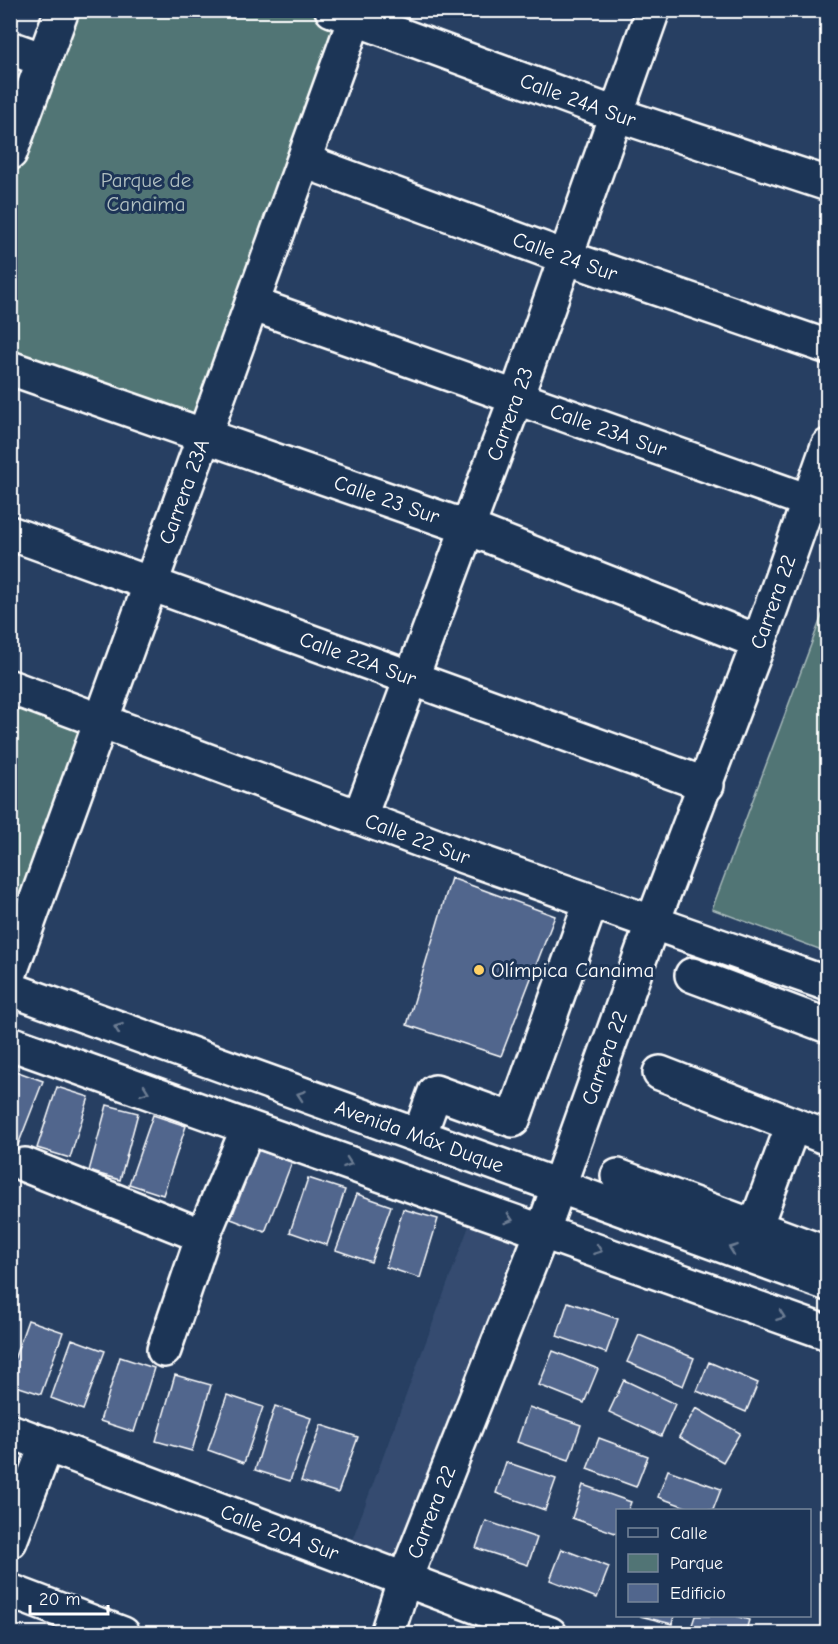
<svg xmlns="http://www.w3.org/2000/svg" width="838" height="1644" font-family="'Comic Neue',sans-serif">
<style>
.built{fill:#344b6f}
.green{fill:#517475;stroke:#a8baba;stroke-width:1.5}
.building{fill:#51668d;stroke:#fff;stroke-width:1.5}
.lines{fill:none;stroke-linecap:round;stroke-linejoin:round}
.minor-casing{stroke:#fff;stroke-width:38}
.major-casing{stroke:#fff;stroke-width:38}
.minor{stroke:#1d3557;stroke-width:33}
.major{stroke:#1d3557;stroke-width:33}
.oneway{stroke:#6c7c92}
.poi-dot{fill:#ffd166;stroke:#1d3557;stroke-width:2}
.labels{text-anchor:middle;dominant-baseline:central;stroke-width:6;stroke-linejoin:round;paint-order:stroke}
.street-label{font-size:21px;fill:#fff;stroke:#1d3557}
.park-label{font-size:21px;fill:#b1c0c1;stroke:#1d3557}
.poi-label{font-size:21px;fill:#fff;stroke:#1d3557;text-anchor:start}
</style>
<rect width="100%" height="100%" fill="#273f62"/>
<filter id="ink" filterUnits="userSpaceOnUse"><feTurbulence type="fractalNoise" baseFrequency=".0167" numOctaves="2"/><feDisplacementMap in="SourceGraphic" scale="12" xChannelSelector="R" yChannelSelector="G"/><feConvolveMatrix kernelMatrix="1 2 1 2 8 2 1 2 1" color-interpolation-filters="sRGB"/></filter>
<g filter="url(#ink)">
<!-- built -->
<path class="built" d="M473,1215l66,21 -133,337 -58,-22z"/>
<!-- green -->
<path class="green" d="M70,11h235l42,15 -142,397 -194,-66 -1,-184z
M827,602v350l-115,-43z
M11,696l78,31 -78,210z"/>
<!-- building -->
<path class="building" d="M451,878l104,38 -54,140 -94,-31z
M10,1069l33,12 -25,64 -8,-3z
M57,1087l32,10 -19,61 -33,-10z
M107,1105l31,8 -18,67 -31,-9z
M153,1115l33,11 -23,69 -34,-11z
M258,1150l34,12 -27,70 -34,-13z
M308,1178l37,12 -18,55 -37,-13z
M357,1194l34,12 -20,56 -35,-12z
M403,1209l35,10 -18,59 -34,-11z
M568,1302l50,17 -12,34 -49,-17z
M28,1320l35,12 -22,62 -31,-10v-13z
M639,1335l55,23 -11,28 -56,-24z
M72,1339l33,12 -22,59 -32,-12z
M553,1351l45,18 -14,34 -45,-18z
M120,1357l34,11 -20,64 -34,-11z
M709,1362l49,21 -12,29 -49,-21z
M175,1375l36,10 -19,66 -36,-10z
M624,1380l51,24 -14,32 -52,-24z
M227,1395l36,12 -19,56 -36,-13z
M275,1406l36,12 -21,63 -35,-11z
M529,1407l52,18 -12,35 -52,-18z
M696,1408l44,25 -17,29 -44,-25z
M321,1425l37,12 -20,56 -37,-12z
M599,1438l49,18 -12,31 -49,-18z
M506,1462l50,17 -11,31 -49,-17z
M668,1470l53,19 -8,21h-19l-36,-13z
M583,1485l48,17 -3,8h-10v24l-46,-16z
M486,1521l51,17 -9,27 -52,-17z
M562,1549l47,18 -12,31 -47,-18z
M640,1616h34l-2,8z
M695,1616h41l13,4 -4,14h-56z"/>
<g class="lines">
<defs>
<g id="minor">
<path id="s1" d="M332,10l283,104 213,70"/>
<path d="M10,48l34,12"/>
<path d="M10,153l52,-143"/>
<path id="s2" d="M304,161l261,96 263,90"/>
<path id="s3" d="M252,304l576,204"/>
<path id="s4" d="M10,368l456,159 293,115"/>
<path id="s5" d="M10,533l697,252"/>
<path id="s6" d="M10,687l453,169 365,128"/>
<path id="s7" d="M360,816l156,-418 137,-388"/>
<path id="s8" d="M10,973l348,-963"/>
<path d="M692,975l136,51"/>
<path d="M660,1073l168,65"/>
<path d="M419,1136l16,-44 78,28 78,-218"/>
<path d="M25,1165l178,71"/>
<path d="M618,1176l210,78"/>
<path d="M755,1227l38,-102"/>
<path d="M164,1350l39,-114 45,-108"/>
<path id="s9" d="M10,1431l540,203"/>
<path d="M10,1541l37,-97"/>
<path d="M10,1591l113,43"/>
<path id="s10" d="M387,1634l17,-53 139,-351 109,-306 107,-282 69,-196"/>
</g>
<g id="major">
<path id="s11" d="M10,989c273,99 546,195 818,295"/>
<path d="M10,1043l818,290"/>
</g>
</defs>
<!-- minor casing -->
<use href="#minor" class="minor-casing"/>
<!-- major casing -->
<use href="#major" class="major-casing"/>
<!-- minor -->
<use href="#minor" class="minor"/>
<!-- major -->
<use href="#major" class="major"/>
</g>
<!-- one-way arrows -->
<defs><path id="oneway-chevron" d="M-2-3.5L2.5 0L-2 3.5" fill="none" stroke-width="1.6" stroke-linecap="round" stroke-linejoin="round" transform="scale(1.5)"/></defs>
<g class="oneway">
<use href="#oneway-chevron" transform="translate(118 1028) rotate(-160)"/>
<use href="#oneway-chevron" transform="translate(145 1091) rotate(20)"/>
<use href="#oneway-chevron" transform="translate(301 1095) rotate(-161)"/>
<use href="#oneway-chevron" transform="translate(348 1163) rotate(19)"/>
<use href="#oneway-chevron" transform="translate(509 1219) rotate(18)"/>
<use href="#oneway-chevron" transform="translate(733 1249) rotate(-160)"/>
<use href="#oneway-chevron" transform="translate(598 1250) rotate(20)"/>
<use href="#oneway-chevron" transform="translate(781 1316) rotate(20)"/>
</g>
</g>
<!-- markers -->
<circle class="poi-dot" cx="479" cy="970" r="6"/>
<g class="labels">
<!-- street labels -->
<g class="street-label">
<text stroke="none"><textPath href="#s1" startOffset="262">Calle 24A Sur</textPath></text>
<text stroke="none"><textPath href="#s2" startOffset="278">Calle 24 Sur</textPath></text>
<text stroke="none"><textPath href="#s7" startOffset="429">Carrera 23</textPath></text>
<text stroke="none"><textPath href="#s3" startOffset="378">Calle 23A Sur</textPath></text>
<text stroke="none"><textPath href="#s8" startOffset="512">Carrera 23A</textPath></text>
<text stroke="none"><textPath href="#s4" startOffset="399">Calle 23 Sur</textPath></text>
<text stroke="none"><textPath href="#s10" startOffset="1102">Carrera 22</textPath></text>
<text stroke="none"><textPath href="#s5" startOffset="370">Calle 22A Sur</textPath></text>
<text stroke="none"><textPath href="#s6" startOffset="435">Calle 22 Sur</textPath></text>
<text stroke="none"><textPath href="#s10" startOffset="616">Carrera 22</textPath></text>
<text stroke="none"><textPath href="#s11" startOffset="435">Avenida Máx Duque</textPath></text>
<text stroke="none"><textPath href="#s10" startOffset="130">Carrera 22</textPath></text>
<text stroke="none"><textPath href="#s9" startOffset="288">Calle 20A Sur</textPath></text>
</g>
<!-- park labels -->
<g class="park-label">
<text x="146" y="180">Parque de<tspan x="146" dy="24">Canaima</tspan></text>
</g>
<!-- poi labels -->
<g class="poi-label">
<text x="491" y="970">Olímpica Canaima</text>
</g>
</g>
<!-- margin -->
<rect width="838" height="1644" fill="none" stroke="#1d3557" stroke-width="36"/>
<rect x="18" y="18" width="802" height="1608" fill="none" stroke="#fff" stroke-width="2" filter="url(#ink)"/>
<!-- legend -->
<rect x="616" y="1509" width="195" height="108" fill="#1d3557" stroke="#77869a" stroke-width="1.5"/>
<rect x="628" y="1528" width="30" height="9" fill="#1d3557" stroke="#77869a" stroke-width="1.5"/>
<text x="670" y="1539" font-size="18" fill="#ffffff">Calle</text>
<rect x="628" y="1554" width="30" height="18" fill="#517475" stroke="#77869a" stroke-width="1.5"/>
<text x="670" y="1569" font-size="18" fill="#ffffff">Parque</text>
<rect x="628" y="1584" width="30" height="18" fill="#51668d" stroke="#77869a" stroke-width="1.5"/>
<text x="670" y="1599" font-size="18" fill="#ffffff">Edificio</text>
<!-- scale -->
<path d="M30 1605v9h78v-9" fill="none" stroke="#ffffff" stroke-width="3"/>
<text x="39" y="1605" font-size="18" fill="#ffffff" stroke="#1d3557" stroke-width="4.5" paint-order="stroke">20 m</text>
</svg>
